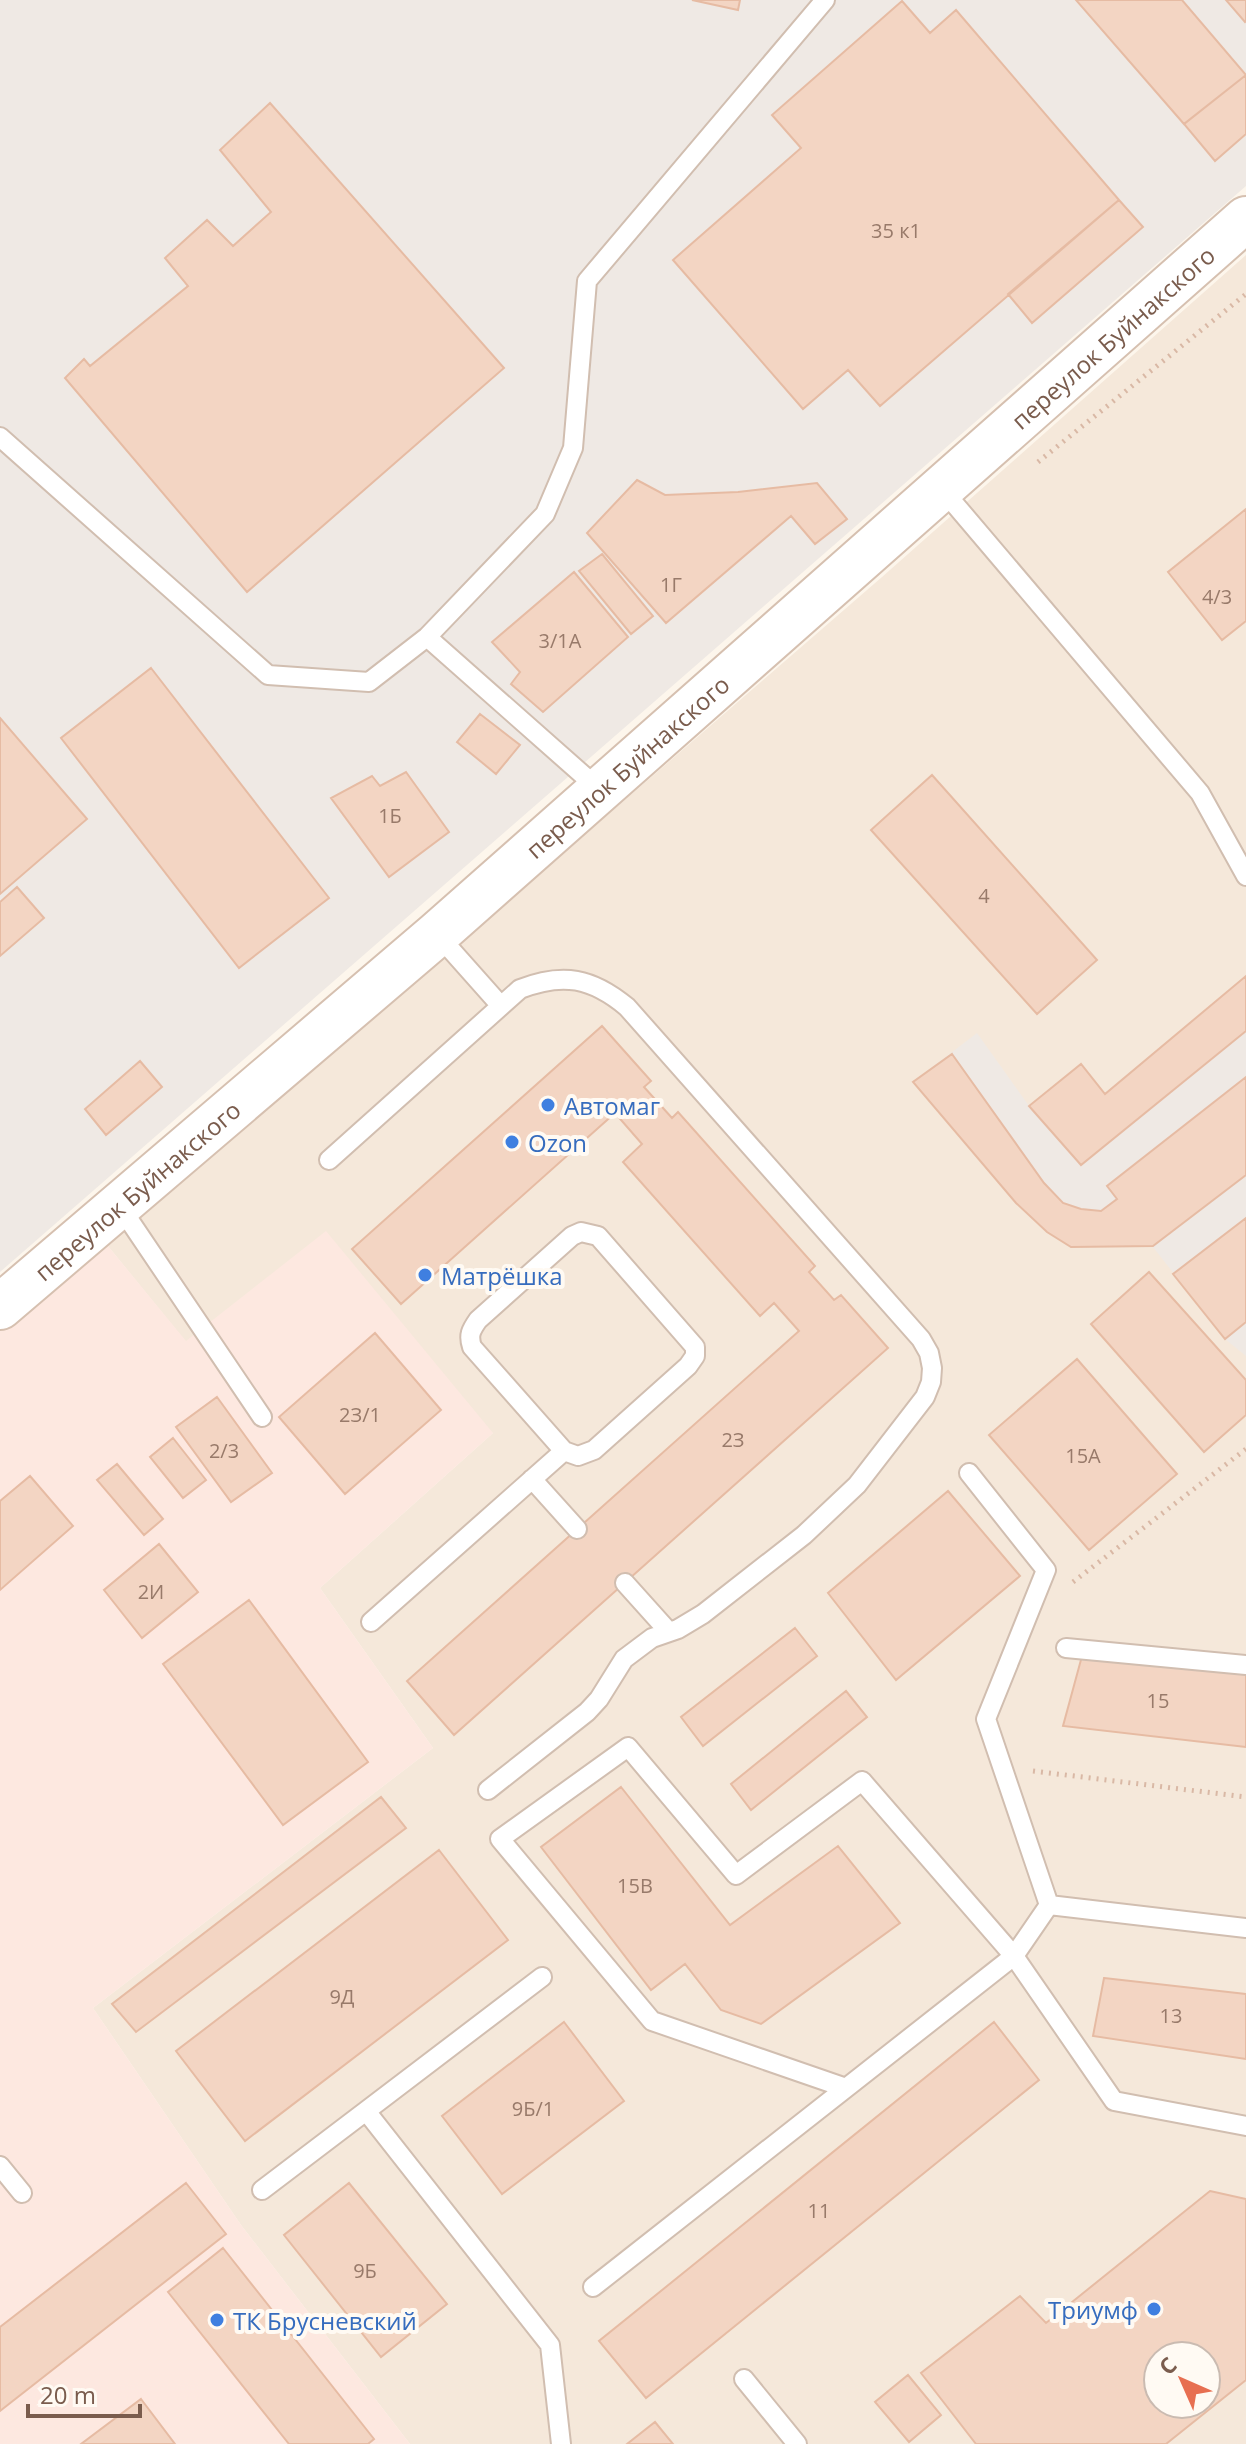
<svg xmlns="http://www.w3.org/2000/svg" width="1246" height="2444" font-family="'Open Sans',sans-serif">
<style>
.residential{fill:#f5e8da;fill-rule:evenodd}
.commercial{fill:#fde8e0}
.industrial{fill:#efe9e4}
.building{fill:#f3d5c3;stroke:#e6bba3;stroke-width:2;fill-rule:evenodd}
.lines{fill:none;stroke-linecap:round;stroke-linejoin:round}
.lane-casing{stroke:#d1beb0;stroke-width:22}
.secondary-casing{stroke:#d6c0b0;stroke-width:48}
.path{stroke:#d9b8a5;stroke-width:5;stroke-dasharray:2 6;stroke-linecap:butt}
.lane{stroke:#fff;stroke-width:18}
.secondary{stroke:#fff;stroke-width:44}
.shop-dot{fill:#3f7fe0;stroke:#fffaf3;stroke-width:3}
.labels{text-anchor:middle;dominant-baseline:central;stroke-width:8;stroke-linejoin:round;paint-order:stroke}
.number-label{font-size:20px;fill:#987a6a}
.street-label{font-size:24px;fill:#7a5c4d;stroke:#fffaf3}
.shop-label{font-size:24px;fill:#366cbe;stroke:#fffaf3;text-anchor:start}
</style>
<rect width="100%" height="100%" fill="#fdf6ec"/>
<!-- residential -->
<path class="residential" d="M1246,255v2189h-836l-169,-219 -148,-217 340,-260 -113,-160 173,-155 -307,-91 -83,-102 246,-201 533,-462zM1158,2356h48v48h-48z"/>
<!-- commercial -->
<path class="commercial" d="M326,1231l167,202 -173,155 113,160 -340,260 148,217 169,219h-410v-1114l103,-90 83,101z"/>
<!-- industrial -->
<path class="industrial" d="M0,0h1246v186l-1246,1086z
M1246,976v380l-21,-17 -72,-92 -56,-1 -50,-14 -31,-29 -103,-121 64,-49 52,73 52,-42 24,29z"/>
<!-- building -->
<path class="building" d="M692,0h48l-2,10z
M1076,0h106l64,75 -62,49z
M1226,0h20v21l-1,1z
M902,1l28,32 26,-23 163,190 -239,206 -32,-36 -45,39 -130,-149 128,-112 -29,-33z
M1246,75v59l-31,27 -31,-37z
M270,103l234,265 -257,224 -182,-214 19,-19 6,7 98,-80 -23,-28 42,-38 26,26 38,-34 -51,-62z
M1119,200l24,27 -111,96 -24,-29z
M637,480l28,15 73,-3 79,-9 30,36 -32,25 -24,-28 -125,107 -79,-90z
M1246,509v112l-24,19 -54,-68z
M602,554l51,62 -22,18 -52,-63z
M574,572l54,65 -85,75 -32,-28 9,-12 -28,-30z
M151,668l178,230 -90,70 -178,-230z
M480,714l40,31 -24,29 -39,-32z
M0,718l87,101 -87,75z
M406,772l43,60 -60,45 -58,-79 41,-22 8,10z
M932,775l165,185 -60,54 -166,-184z
M17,887l27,31 -44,38v-54z
M1246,976v55l-165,134 -52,-59 52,-42 24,30z
M602,1026l49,55 -7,6 28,31 6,-6 137,154 -6,6 25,28 7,-5 47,53 -434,387 -47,-54 392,-350 -25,-28 -14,13 -137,-154 19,-18 -27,-31 -214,191 -49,-55z
M952,1054l92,129 19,20 18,6 20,2 16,-12 -10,-13 139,-109v98l-93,71 -82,1 -24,-15 -31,-29 -103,-121z
M140,1061l22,26 -56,48 -21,-26z
M1246,1218v104l-21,17 -52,-65z
M1149,1272l97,108v35l-42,37 -113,-128z
M375,1333l66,77 -96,84 -66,-77z
M1077,1359l100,115 -88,76 -100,-115z
M217,1397l55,76 -41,29 -55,-75z
M173,1438l33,42 -23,18 -33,-41z
M117,1464l46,55 -19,16 -47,-55z
M30,1476l43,50 -73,64v-89z
M948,1491l72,85 -124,104 -68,-87z
M159,1544l39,48 -56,46 -38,-48z
M249,1600l119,162 -85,63 -120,-161z
M795,1628l22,28 -114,90 -22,-29z
M1082,1656l164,18v73l-183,-21z
M846,1691l21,26 -116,93 -20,-26z
M621,1787l109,138 108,-79 62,77 -139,101 -40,-14 -36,-46 -34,26 -110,-143z
M381,1797l25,31 -270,204 -24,-28z
M439,1850l69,90 -263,201 -69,-90z
M1104,1978l142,16v65l-153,-23z
M564,2022l60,79 -122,93 -60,-78z
M994,2022l45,58 -393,318 -47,-57z
M186,2183l40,51 -226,177v-84z
M349,2183l98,121 -66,53 -97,-122z
M1210,2191l36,8v181l-80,64h-190l-55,-71 99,-77 26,27zM1158,2356h48v48h-48z
M223,2248l151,191 -6,5h-79l-121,-152z
M908,2375l33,40 -32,27 -34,-40z
M141,2399l34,45h-94z
M655,2422l18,22h-46z"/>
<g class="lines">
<defs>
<path id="lane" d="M0,437l268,238 101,7 58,-45 118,-123 28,-66 14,-167 238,-281
M941,488l259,305 46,83
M427,637l173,153
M437,934l64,72
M329,1160l191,-171c43,-17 72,-11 107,18l294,332 8,14 3,15 -1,14 -6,15 -68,88 -53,50 -101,79 -25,15 -26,9 -28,21 -25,40 -12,13 -99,78
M119,1205l143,212
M581,1232l17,4 97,111v9l-7,10 -94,84 -16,6 -14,-5 -92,-104c-4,-12 -1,-17 6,-27l94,-84z
M969,1473l77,97 -60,149 63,186
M532,1479l45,50
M625,1583l44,49
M371,1622l193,-171
M1066,1648l180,17
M846,2088l-194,-67 -152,-182 128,-92 108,128 126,-94 152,175 35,-51 197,23
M366,2111l176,-134
M0,2166l22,27
M262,2190l104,-79 184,234 11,99
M593,2287l421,-331 100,145 132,25
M744,2379l53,65"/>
<g id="secondary">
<path id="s1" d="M0,1307l437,-373 809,-715"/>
</g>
</defs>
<!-- lane casing -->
<use href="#lane" class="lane-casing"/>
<!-- secondary casing -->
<use href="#secondary" class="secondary-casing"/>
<!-- path -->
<path class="path" d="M1038,462l208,-168
M1073,1582l173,-133
M1033,1771l213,26"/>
<!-- lane -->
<use href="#lane" class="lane"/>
<!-- secondary -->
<use href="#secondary" class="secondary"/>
</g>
<!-- markers -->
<g class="shop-dot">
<circle cx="548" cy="1105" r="8"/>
<circle cx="512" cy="1142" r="8"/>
<circle cx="425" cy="1275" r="8"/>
<circle cx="1154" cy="2309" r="8"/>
<circle cx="217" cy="2320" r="8"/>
</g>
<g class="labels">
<!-- number labels -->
<g class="number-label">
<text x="896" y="230">35 к1</text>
<text x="671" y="584">1Г</text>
<text x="1217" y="596">4/3</text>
<text x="560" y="640">3/1А</text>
<text x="390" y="815">1Б</text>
<text x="984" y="895">4</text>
<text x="360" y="1414">2З/1</text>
<text x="733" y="1439">2З</text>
<text x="224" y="1450">2/3</text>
<text x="1083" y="1455">15А</text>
<text x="151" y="1591">2И</text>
<text x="1158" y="1700">15</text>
<text x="635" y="1885">15В</text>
<text x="342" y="1996">9Д</text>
<text x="1171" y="2015">13</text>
<text x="533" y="2108">9Б/1</text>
<text x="819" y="2210">11</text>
<text x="365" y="2270">9Б</text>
</g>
<!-- street labels -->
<g class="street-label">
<text stroke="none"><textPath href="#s1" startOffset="1476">переулок Буйнакского</textPath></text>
<text stroke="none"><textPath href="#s1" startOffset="828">переулок Буйнакского</textPath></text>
<text stroke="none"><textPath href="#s1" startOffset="180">переулок Буйнакского</textPath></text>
</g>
<!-- shop labels -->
<g class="shop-label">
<text x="564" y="1105">Автомаг</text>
<text x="528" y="1142">Ozon</text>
<text x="441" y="1275">Матрёшка</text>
<text x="1138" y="2309" text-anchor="end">Триумф</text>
<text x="233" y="2320">ТК Брусневский</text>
</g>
</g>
<!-- north arrow -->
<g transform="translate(1182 2380) rotate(315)"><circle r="38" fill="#fffaf3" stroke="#cabbb1" stroke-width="2"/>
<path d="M0-6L14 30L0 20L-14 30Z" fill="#e76f51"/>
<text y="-12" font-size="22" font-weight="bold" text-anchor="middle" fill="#7a5c4d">С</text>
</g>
<!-- scale -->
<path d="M28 2404v12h112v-12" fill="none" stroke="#7a5c4d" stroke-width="4"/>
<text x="40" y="2404" font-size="24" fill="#7a5c4d" stroke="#fffaf3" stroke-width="6" paint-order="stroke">20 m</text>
</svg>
